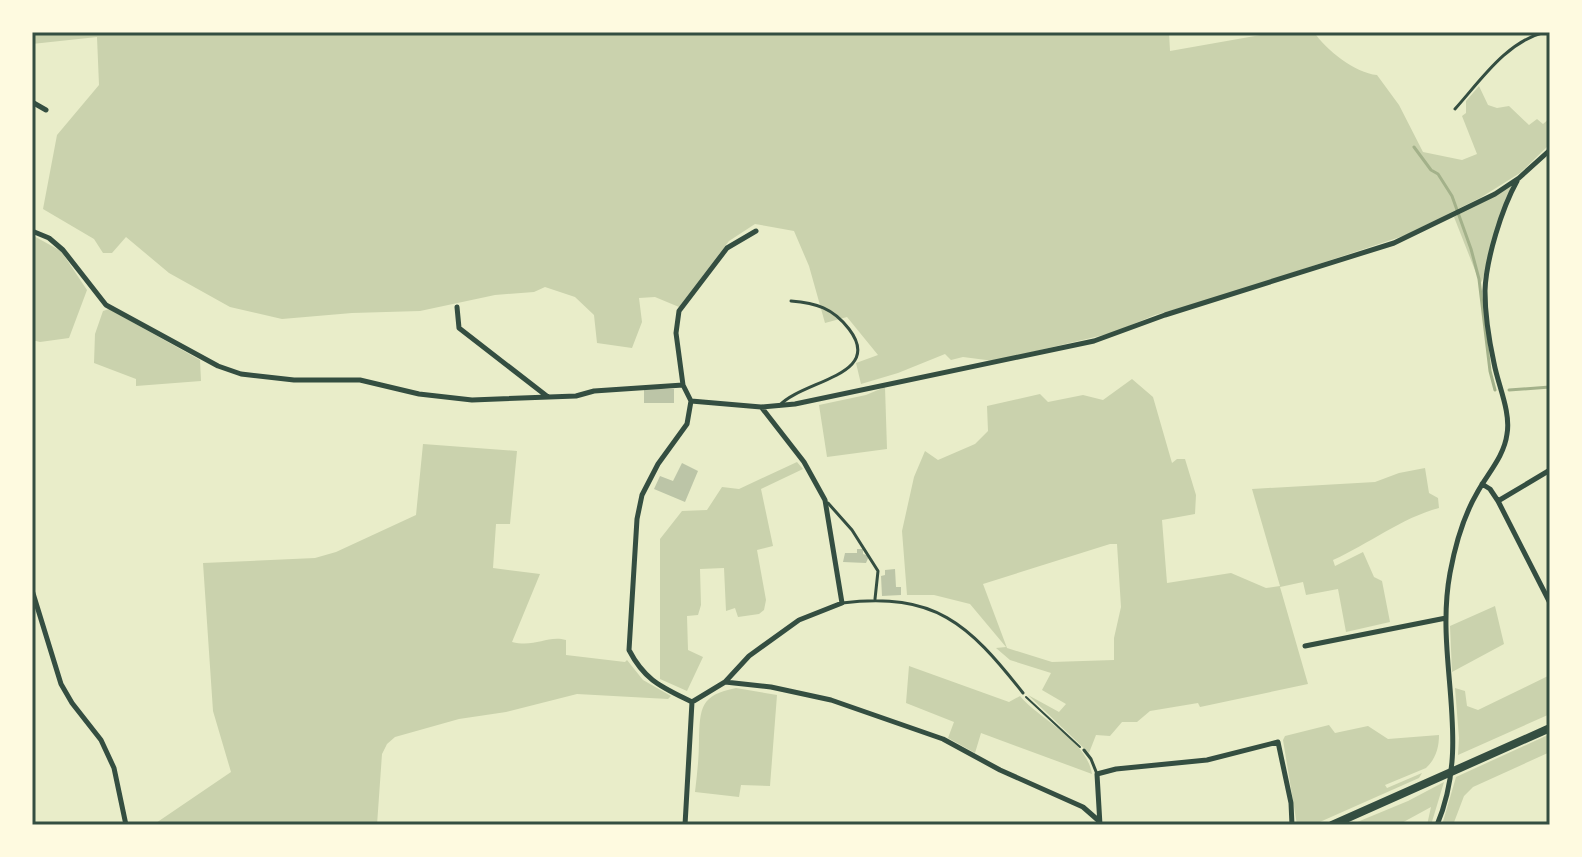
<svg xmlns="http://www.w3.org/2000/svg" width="1582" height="857" font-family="'Fira Sans Condensed',sans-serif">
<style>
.green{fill:#cad2ad;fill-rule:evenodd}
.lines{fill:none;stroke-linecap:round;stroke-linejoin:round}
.stream{stroke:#a3b18a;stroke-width:3}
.building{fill:#bcc5a7}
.path{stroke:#344e41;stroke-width:2}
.service{stroke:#344e41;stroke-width:3}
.minor{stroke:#344e41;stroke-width:5}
.primary{stroke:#344e41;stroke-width:8}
.neatline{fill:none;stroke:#344e41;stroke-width:3}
</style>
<rect width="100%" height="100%" fill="#e9edc9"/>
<!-- green -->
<path class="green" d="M32,32h1137l1,19 108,-19h36c12,18 41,41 63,43l22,30 24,47 39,8 15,-6 -15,-38 4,-3v-12l13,-15 9,19 9,3 12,-2 20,19 8,-6 6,5 7,-6v26l-30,29 -40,25 -74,37 -189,63 -62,17 -43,18 -118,28 -31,-4 -12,3 -6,-6 -47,19 -37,11 -5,-21 22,-8 -31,-38 -22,6 -16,-57 -15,-35 -39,-7 -26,17 -50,66 -24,-10 -16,1 3,24 -10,26 -35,-5 -3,-28 -19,-18 -30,-10 -11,5 -39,3 -75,16 -68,2 -70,6 -52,-12 -61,-34 -43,-36 -14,16h-9l-9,-14 -51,-30 14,-74 42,-50 -2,-48 -65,7z
M1512,184l-30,97 -2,2 -26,-66z
M32,235l29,16 26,39 -18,48 -29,4 -8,-2z
M109,309l91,51 1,21 -65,5v-7l-42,-16 1,-29 8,-23z
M1132,379l21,18 19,66 5,-4h8l11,36 -1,19 -33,6 5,63 64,-10 35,15 14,-2 -28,-97 123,-7 24,-9 26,-5 4,25 9,5 1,10c-38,10 -70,36 -106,52l2,6 28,-14 11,25 8,4 8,41 -44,10 -8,-43 -32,6 -3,-13 -23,5 28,97 -108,23 -2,-4 -48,8 -13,11h-15l-12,14 -14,-1 -7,18 -61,-58 31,17 7,-8 -24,-14 9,-17 -41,-13 -14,-12 10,-1 -36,-43 -36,-9h-27l-5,-64 12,-54 11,-26 13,9 37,-16 13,-13 -1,-25 53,-12 8,8 35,-7 20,5zM1110,544h7l4,63 -7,31v22l-62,2 -45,-14 -24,-64z
M885,387l2,62 -60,8 -8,-52 47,-10z
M423,444l94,7 -7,73h-14l-3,44 47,6 -28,68c23,6 35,-7 54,-2v15l59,7 2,-2 16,20 28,16 -3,3 -91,-5 -71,18 -47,7 -64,18 -8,7 -5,10 -5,71h-224l78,-53 -18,-61 -10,-148 112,-5 21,-6 80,-37z
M797,462l6,7 -42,20 12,57 -16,4 9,50 -2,10 -5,4 -21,3 -3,-9 -9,3 -2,-43 -24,1 1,36 -3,10 -11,1 1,34 15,7 -16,34 -27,-12v-140l22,-28 25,-1 15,-23 17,2z
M1495,606l9,38 -52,28 -2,-46z
M909,666l100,36 11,-6c21,25 66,43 72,78l-111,-41 -6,20 -27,-15 6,-16 -48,-19z
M1550,675v39l-92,41 1,-17 -4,-50 10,3 2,15 11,4z
M736,688l41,7 -7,91 -29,-1 -2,12 -44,-5c2,-17 4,-34 4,-51 1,-33 1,-46 37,-53z
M1329,725l6,8 33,-7 20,13 51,-4c0,12 -3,24 -13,33l-41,17 2,3 35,-15 -3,5 -106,47h-16l-14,-85 2,-4z
M1550,734v18l-77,35 -9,9 -11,29h-11l14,-48z
M1444,782l-13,43h-4l4,-18 -33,18h-48l58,-24z"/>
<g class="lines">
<!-- stream -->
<path class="stream" d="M1414,147l17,23 7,4 14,22 19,53 8,30 11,92 5,19
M1509,390l41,-3"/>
</g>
<!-- building -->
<path class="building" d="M644,389h30v14h-30z
M682,463l16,8 -13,31 -31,-13 6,-13 13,5z
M857,549h6v5l6,2 -3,7 -23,-1 2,-9h12z
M895,569l1,18h5v8l-19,1 -1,-20 4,-1v-5z"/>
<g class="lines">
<!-- path -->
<path class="path" d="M1026,697l54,50"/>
<!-- service -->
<path class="service" d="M1550,45v2
M1455,109c26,-29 51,-67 90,-77
M779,406c23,-26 106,-30 70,-77 -16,-21 -33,-26 -58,-28
M828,503l24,27 26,41 -3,28
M842,603c93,-11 126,20 181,90
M1084,750l7,9 6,15"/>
<!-- minor -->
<path class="minor" d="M32,102l14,8
M32,231l17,7 14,12 43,55 112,61 23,8 53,6h66l59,14 53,6 104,-4 18,-5 89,-6 8,16 -4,23 -29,40 -16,31 -5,24 -8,131c16,31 33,37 63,52l-7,123
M457,307l2,21 89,69
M683,385l-7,-52 3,-22 48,-63 29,-17
M691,401l70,6 34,-3 299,-63 71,-26 229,-72 101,-49 24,-16 31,-28
M1482,484l8,5 8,12 52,102
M1498,501l52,-31
M32,590l29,94 11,19 29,37 13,28 12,57
M1305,646l141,-28
M725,682l46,5 60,13 112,39 57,31 83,37 16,14
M692,702l33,-20 24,-26 50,-36 43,-17 -17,-103 -21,-38 -42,-54
M1100,825l-3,-51 19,-5 91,-9 71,-18 13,61 1,22
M1437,825c36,-85 -3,-165 13,-252 5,-27 13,-56 27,-80 10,-19 27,-36 30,-59 4,-22 -9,-49 -13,-71 -5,-23 -9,-49 -9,-72 1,-32 17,-83 32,-110"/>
<!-- primary -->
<path class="primary" d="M1332,825l218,-97"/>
</g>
<!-- border -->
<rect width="1582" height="857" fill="none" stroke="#fefae0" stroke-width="68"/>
<rect x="34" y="34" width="1514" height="789" class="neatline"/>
</svg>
